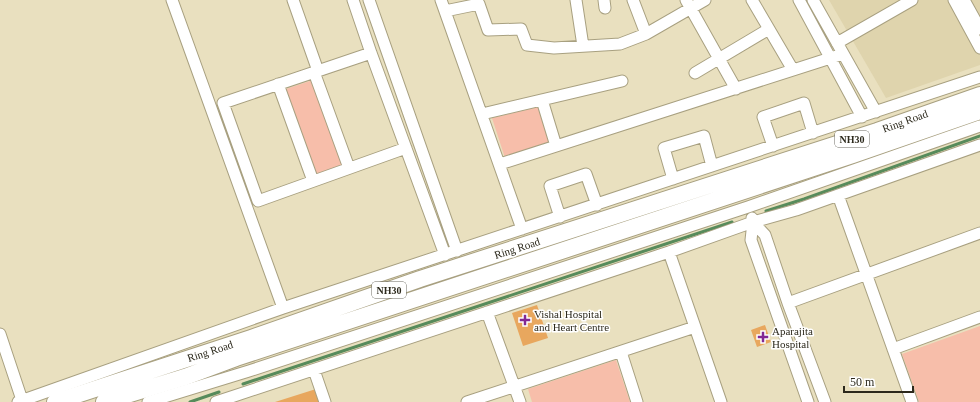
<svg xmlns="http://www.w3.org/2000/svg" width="980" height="402" font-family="'Times New Roman',serif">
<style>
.built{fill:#dfd4ad}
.green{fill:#f7beaa}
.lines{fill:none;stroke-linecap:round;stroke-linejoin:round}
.stream{stroke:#578b5b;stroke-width:3}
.building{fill:#e8a75e}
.minor-casing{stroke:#a8a080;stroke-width:13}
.highway-casing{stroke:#a8a080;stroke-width:18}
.minor{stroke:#fff;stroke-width:11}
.highway{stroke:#fff;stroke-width:16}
.poi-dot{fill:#822894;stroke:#fff;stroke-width:1.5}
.labels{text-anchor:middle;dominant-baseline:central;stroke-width:3;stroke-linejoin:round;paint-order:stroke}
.shield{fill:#fff;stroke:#6b6960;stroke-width:1}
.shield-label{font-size:10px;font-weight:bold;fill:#2c291c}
.street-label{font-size:11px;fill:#2c291c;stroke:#fff}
.poi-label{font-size:11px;fill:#2c291c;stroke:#fff;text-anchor:start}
</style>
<rect width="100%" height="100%" fill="#e9e0bf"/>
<!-- built -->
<path class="built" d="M829,0h151v65l-94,33z"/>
<!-- green -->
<path class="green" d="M313,80l30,85 -27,10 -30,-86z
M539,107l11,37 -45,14 -13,-40z
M980,326v76h-61l-17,-48z
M616,360l14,42h-98l-4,-13z"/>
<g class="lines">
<!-- stream -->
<path class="stream" d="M766,211l38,-12 176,-63
M243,384l489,-162
M190,402l29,-10"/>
</g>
<!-- building -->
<path class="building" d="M537,305l11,33 -25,8 -11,-33z
M765,325l6,17 -14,5 -6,-17z
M316,389l5,13h-46z"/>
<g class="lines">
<defs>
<path id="minor" d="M172,0l111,308
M293,0l25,71
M353,0l18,53 74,202
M369,0l88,251
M441,0l81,229
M576,0l7,46
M604,0l1,8
M633,0l13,34
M686,0l50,89
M752,0l41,70
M799,0l63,117
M813,0l63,112
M954,0l26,48
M964,0l16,29
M445,11l34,-7 9,26 33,-1 6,16 27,3 66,-4 26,-10 59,-34
M837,43l75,-43
M371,53l-148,50 35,98 148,-53
M314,72l35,96
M695,73l74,-44
M278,84l35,97
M542,100l14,46
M482,114l140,-33
M773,146l-10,-29 41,-14 9,30
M500,164l343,-110
M673,179l-9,-31 40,-12 8,30
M838,195l74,207
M560,217l-10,-31 36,-12 11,31
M752,218l1,4 12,13 23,68 37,99
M753,222l-2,18 57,162
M669,252l52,150
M788,303l192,-70
M487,312l33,90
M0,334l22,66
M893,349l87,-32
M621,352l16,50
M314,370l11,32
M18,402l265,-94 697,-231
M148,402l101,-31 499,-164 232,-81
M216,402l453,-150 84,-30 43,-12 184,-65
M467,402l228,-75"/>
<path id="highway" d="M55,402l196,-64 169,-59 457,-148 103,-36
M104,402l81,-25 51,-19 617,-203 127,-44"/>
</defs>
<!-- minor casing -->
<use href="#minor" class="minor-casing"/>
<!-- highway casing -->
<use href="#highway" class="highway-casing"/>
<!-- minor -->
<use href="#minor" class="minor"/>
<!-- highway -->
<use href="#highway" class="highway"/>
</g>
<!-- markers -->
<g class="poi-dot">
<path d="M523 314h4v4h4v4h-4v4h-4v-4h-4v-4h4z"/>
<path d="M761 331h4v4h4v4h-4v4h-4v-4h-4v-4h4z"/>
</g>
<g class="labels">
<!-- shield labels -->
<g class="shield">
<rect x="835" y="131" width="34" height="16" rx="3"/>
<rect x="372" y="282" width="34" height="16" rx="3"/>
</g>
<g class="shield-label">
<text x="852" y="139">NH30</text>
<text x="389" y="290">NH30</text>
</g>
<!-- street labels -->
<g class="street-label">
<text transform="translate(905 121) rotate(-20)">Ring Road</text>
<text transform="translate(517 248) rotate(-18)">Ring Road</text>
<text transform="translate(210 351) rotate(-18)">Ring Road</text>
</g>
<!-- poi labels -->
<g class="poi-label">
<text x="534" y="314">Vishal Hospital<tspan x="534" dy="13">and Heart Centre</tspan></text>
<text x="772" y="331">Aparajita<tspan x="772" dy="13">Hospital</tspan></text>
</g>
</g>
<!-- scale -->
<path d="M844 386v6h69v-6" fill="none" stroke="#2c291c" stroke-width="2"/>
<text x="850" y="386" font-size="12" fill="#2c291c" stroke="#ffffff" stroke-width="3" paint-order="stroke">50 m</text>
</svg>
